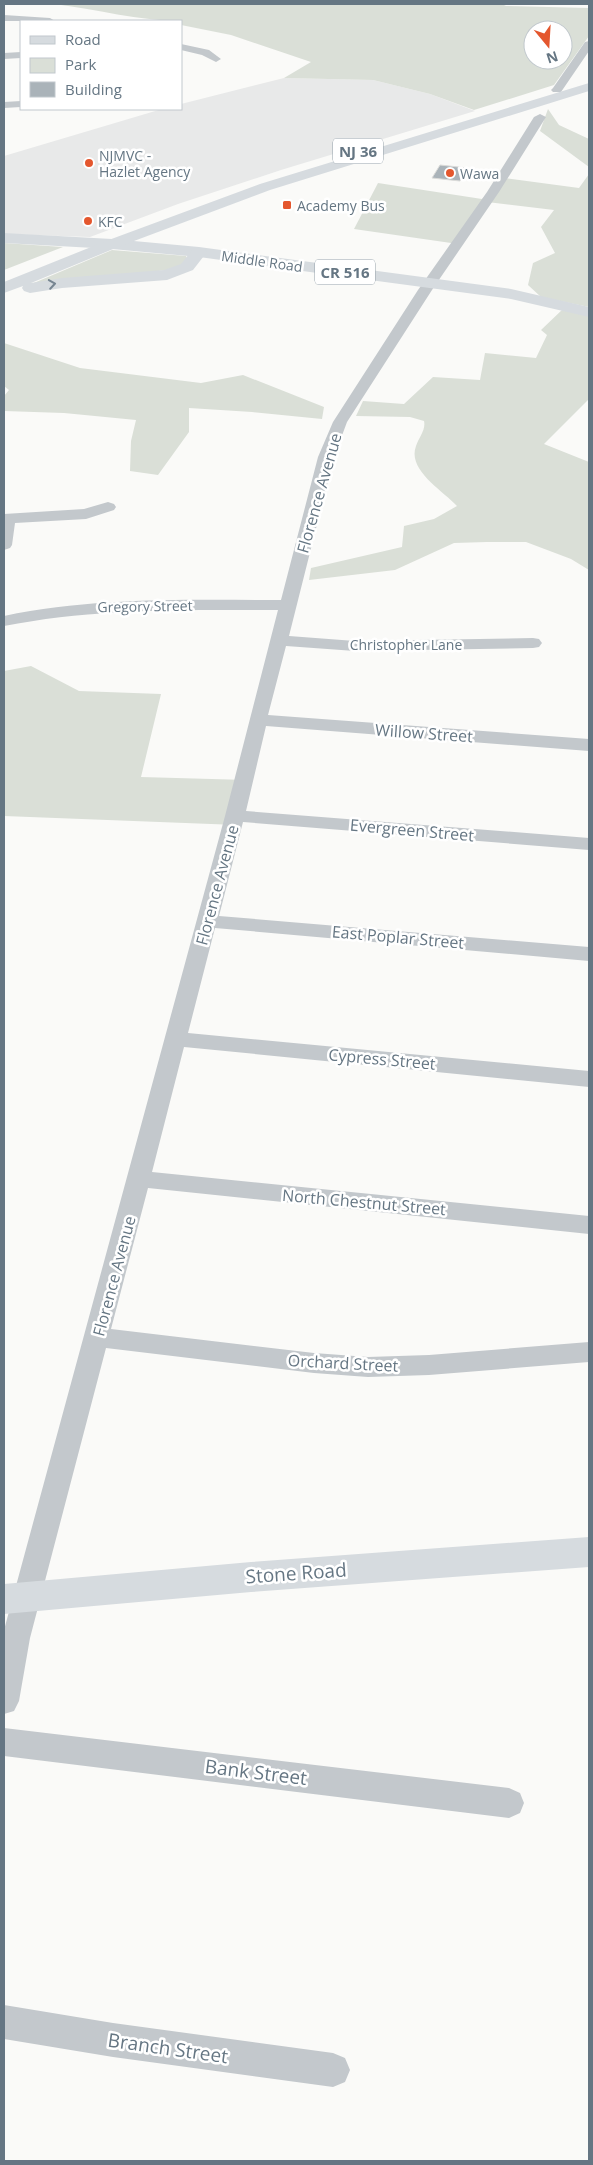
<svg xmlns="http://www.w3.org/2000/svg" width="593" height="2165" font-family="'Open Sans',sans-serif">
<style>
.built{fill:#e8e9e9}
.green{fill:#dadfd7;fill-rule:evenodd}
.building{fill:#aab3b9;stroke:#dcdcda}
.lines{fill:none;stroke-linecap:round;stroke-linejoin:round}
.minor{fill:#c3c8cc;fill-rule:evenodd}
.major{fill:#d6dbdf;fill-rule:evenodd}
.highway{fill:#d6dbdf;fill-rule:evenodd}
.oneway{stroke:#768591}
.poi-dot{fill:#e4572e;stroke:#fff;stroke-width:2}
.labels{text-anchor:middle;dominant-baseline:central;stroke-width:5;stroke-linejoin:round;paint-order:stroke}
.far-poi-label{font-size:14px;fill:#657683;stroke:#fff;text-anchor:start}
.far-street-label{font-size:14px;fill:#657683;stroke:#fff}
.shield{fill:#fff;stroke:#939fa8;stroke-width:1}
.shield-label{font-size:15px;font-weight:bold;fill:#657683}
.street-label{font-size:16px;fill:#657683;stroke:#fff}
.near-street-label{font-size:19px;fill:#657683;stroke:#fff}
</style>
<rect width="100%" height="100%" fill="#fafaf8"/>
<!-- built -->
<path class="built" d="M284,78l89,2 57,14 45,17 -194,59 -103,34 -88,33 -86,-3v-78l158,-47h19v-5z"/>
<!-- green -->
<path class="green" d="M54,4h448l4,2 83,2v28l-35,49 -80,25 -44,-16 -57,-14 -89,-2 27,-16 -80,-27 -50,-10v-4c-42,0 -85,-12 -127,-17zM533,30h30v30h-30z
M548,109l11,16 30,14v28l-49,-36z
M589,174v133l-48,-10 -13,-12 5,-22 22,-10 -14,-26 13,-17 -67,-8 -29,42 -104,-15 24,-46 104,16 22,-21 75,10z
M4,243l59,4 -59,23z
M112,250l74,6 2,4 -11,9 -148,16z
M563,309l26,7v83l-45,45 45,18v108l-18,-11 -45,-17h-39l-33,1 -59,27 -86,10 2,-12 91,-21 2,-21 30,-7 23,-13c-15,-16 -50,-36 -41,-60 3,-9 10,-16 8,-25l-14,-4 -54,-1 7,-15 41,3 29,-27 47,3 5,-27 51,5 11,-23 -6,-5z
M4,343l76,25 121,15 42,-8 81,32 -2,12 -70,-7 -63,-4v24l-31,43 -28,-4 1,-30 5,-21 -72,-7 -60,-2v-15l5,-6 -5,-4z
M31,666l48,25 82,3 -20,83 106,3 -10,45 -233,-9v-145z"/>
<!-- building -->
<path class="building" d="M440,165l28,3 -8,13 -28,-3z"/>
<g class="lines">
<!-- minor -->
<path class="minor" d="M4,15l46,3 5,3h-51z
M589,41v10l-28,41h-8l-2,-2 2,-2 32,-46z
M181,44l28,6 12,9 -5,3 -14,-7 -21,-5z
M21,52v6l-17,1v-6z
M21,101v6l-17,1v-6z
M540,114l6,3 -47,75 -67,98 -85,132 -13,35 -45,179 66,5 178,-3 6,1 3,4 -3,4 -6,1 -178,3 -69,-5 -18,69 321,24v12l-323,-25 -20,85 343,27v12l-346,-28 -24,94 370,31v14l-374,-33 -27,105 401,38v16l-405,-40 -32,125 437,44v18l-441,-46 -37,141 203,24 54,4 61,-2 160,-13v20l-160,13 -61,2 -54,-4 -208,-25 -76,290 -11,63 -5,10 -10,3v-84l221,-814 53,-206c-92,0 -183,-2 -274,16v-10c92,-19 183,-16 277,-16l37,-143 15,-35 85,-132 69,-98 47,-75z
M108,502l6,2 2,3 -2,3 -28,9 -71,4 -3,22 -2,3 -6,2v-36l80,-5z
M4,1728l505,60 11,5 4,10 -4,10 -11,5 -505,-62z
M4,2005l109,18 220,30 12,5 5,12 -5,12 -12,5 -220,-30 -109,-18z"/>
<!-- major -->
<path class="major" d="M4,233l108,6 87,8 312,42 78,18v10l-78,-18 -312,-42 -87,-8 -108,-6z
M589,1537v30l-338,25 -247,22v-30l247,-22z"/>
<!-- highway -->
<path class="highway" d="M589,83v8l-319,99 -152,57 -87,36 31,-5 102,-8 17,-6 12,-15h12l2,3 -14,18 -26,10 -105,8 -32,5 -6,-2 -2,-3 1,-2 -19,7v-11l102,-41 154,-57z"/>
</g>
<!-- one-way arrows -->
<defs><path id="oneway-chevron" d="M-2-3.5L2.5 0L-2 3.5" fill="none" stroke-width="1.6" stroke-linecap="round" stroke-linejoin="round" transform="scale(1.25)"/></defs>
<use class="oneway" href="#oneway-chevron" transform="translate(52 284) rotate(-9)"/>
<!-- markers -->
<g class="poi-dot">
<circle cx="89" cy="163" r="5"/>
<circle cx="450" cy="173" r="5"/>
<rect x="282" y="200" width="10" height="10" rx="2.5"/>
<circle cx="88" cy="221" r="5"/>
</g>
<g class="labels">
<!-- far-poi labels -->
<g class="far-poi-label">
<text x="99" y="155">NJMVC -<tspan x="99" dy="16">Hazlet Agency</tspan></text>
<text x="460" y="173">Wawa</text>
<text x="297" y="205">Academy Bus</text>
<text x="98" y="221">KFC</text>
</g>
<!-- far-street labels -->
<g class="far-street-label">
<text transform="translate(262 261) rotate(8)">Middle Road</text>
<text transform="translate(145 606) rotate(-1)">Gregory Street</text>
<text x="406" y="644">Christopher Lane</text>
</g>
<!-- shield labels -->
<g class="shield">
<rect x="333" y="138.5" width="50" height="25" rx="4"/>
<rect x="315" y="259.5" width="60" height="25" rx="4"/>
</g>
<g class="shield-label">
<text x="358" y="151">NJ 36</text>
<text x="345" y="272">CR 516</text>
</g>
<!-- street labels -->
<g class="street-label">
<text transform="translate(319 493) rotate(-74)">Florence Avenue</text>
<text transform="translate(424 733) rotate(4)">Willow Street</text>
<text transform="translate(412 830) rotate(5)">Evergreen Street</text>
<text transform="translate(217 885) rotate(-75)">Florence Avenue</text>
<text transform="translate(398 937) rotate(5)">East Poplar Street</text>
<text transform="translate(382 1059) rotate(5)">Cypress Street</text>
<text transform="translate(364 1202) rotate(5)">North Chestnut Street</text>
<text transform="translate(114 1276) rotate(-75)">Florence Avenue</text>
<text transform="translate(343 1363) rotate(3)">Orchard Street</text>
</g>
<!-- near-street labels -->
<g class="near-street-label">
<text transform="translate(296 1573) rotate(-4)">Stone Road</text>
<text transform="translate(256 1772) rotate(7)">Bank Street</text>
<text transform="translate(168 2048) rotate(8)">Branch Street</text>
</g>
</g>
<!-- border -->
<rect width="593" height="2165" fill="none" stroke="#657683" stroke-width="10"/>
<!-- legend -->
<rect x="20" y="20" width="162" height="90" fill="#ffffff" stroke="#c1c8cd"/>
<rect x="30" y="36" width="25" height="8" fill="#d6dbdf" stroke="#c1c8cd"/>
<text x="65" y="45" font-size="15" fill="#657683">Road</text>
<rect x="30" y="58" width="25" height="15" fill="#dadfd7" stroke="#c1c8cd"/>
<text x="65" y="70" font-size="15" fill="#657683">Park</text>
<rect x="30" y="82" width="25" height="15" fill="#aab3b9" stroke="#c1c8cd"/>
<text x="65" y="95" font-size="15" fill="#657683">Building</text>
<!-- north arrow -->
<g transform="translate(548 45) rotate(162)"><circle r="24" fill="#ffffff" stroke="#c1c8cd"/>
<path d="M0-4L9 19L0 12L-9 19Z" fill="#e4572e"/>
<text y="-8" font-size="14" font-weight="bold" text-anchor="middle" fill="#657683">N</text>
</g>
</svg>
